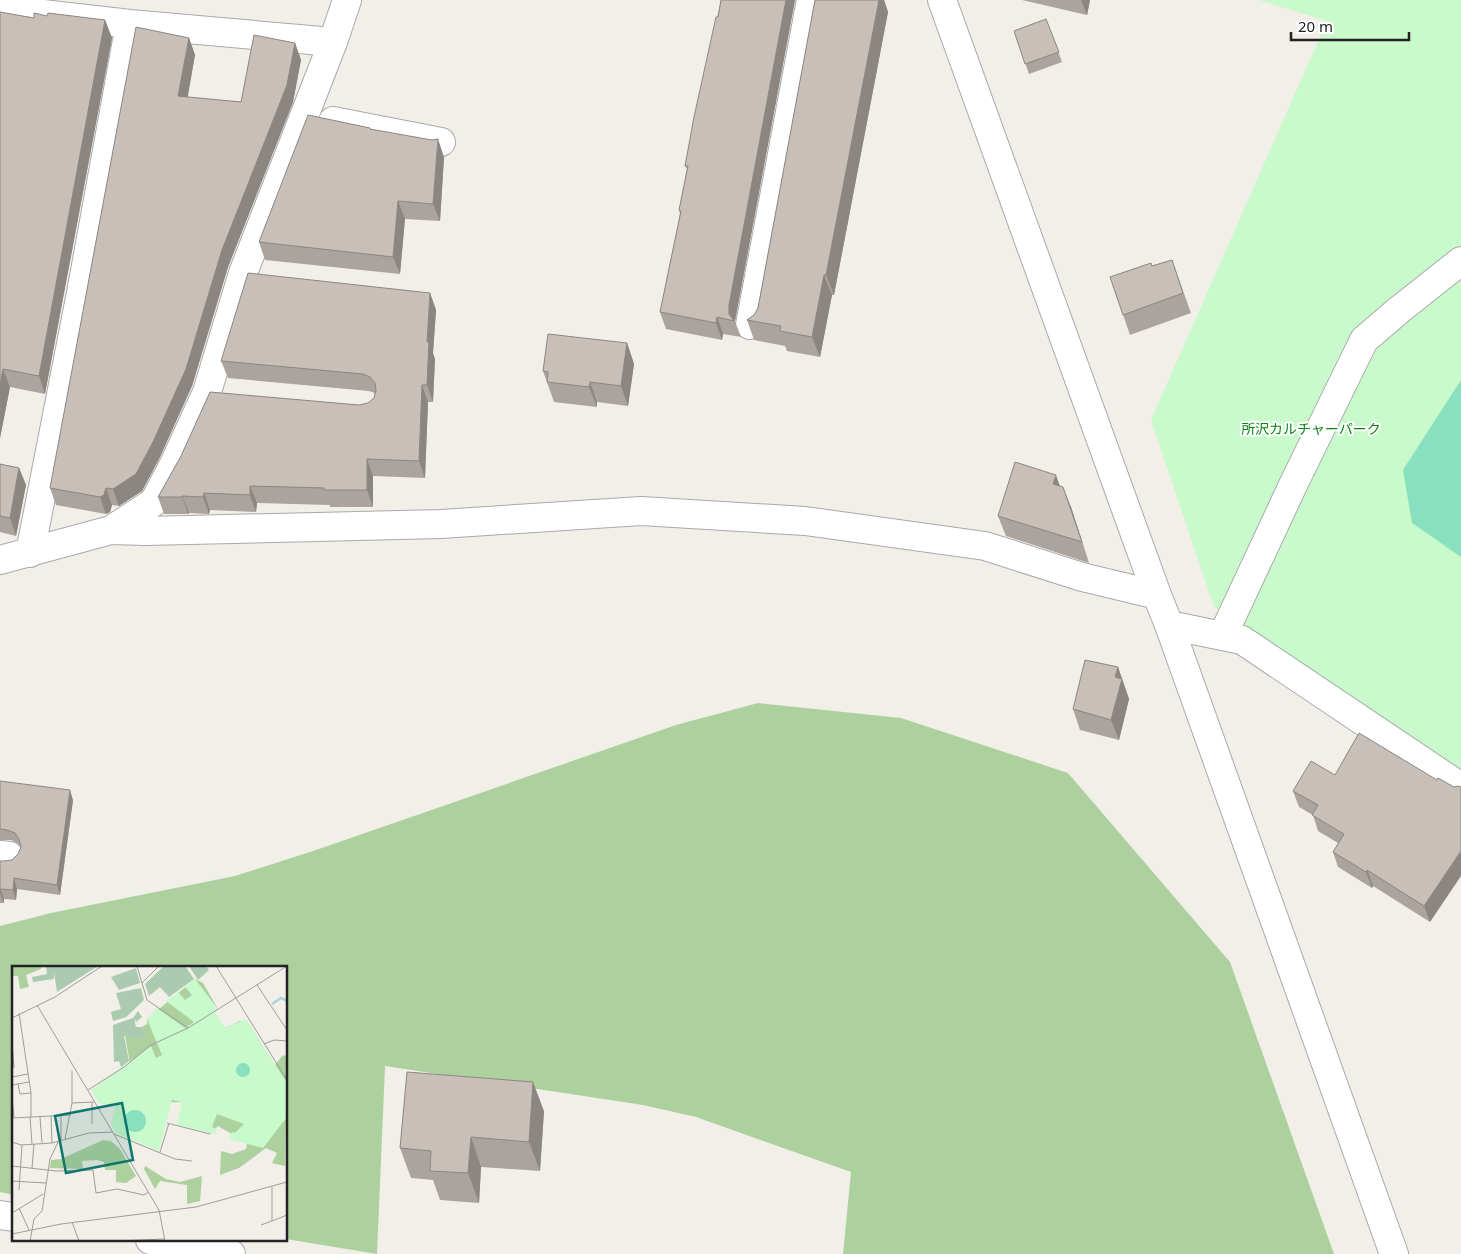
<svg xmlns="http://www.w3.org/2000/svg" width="1461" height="1254" font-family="'Noto Sans','Noto Sans JP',sans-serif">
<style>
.forest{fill:#add19e}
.park{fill:#c8facc}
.pitch{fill:#88e0be}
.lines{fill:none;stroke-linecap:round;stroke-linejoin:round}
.minor-casing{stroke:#a9a9a9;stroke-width:30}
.minor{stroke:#fff;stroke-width:28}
.wall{fill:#aba49e}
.shaded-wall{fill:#8b8681}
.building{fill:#c7bfb8;stroke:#8b8681}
.labels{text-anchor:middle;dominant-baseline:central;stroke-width:4;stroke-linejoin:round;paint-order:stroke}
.park-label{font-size:14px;fill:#0c8416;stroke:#fff}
.inset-river{fill:none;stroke:#aad3df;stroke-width:2.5}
.inset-road{fill:none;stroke:#9f9d99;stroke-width:1}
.view{fill:#0f766e;fill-opacity:0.15;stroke:#0f766e;stroke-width:2.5}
.inset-edge{fill:none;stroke:#222;stroke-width:2.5}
</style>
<rect width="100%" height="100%" fill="#f2efe9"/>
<!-- forest -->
<path class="forest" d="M758,703l143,15 167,55 162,189 104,292h-491l8,-82 -155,-55 -53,-12 -258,-39 -8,188 -91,-15v-271h-272v227l-14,-3v-266l51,-13 184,-37 81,-26 360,-125z"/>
<!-- park -->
<path class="park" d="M1259,0h202v772l-210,-143 -37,-22 -63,-187 176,-399z"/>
<!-- pitch -->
<path class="pitch" d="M1461,380v177l-49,-34 -9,-53z"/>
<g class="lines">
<defs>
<path id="minor" d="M942,0l215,595 12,30 225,629
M0,9l130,15 203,18
M333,121l108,21
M750,325l61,-325
M111,530l43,-28 19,-36 34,-74 36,-119 90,-231 14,-42
M30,553l51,-260 49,-269
M0,560l111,-30 34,1 296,-7 200,-13 164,10 180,25 97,31 75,18
M1169,625l73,15 219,147
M1223,635l70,-150 71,-145 35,-30 62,-49
M0,855l9,1
M0,1215l14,2
M150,1240l81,14"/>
</defs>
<!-- minor casing -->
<use href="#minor" class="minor-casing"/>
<!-- minor -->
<use href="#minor" class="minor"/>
</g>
<!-- wall -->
<path class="wall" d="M721,0h74l-60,321 6,16 -18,-3 -1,6 -56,-11 -6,-17 20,-98 -1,-4 8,-41 -2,-3z
M815,0h69l4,12 -54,283h-2l-12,62 -33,-6 -2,-5 -31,-6 -7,-20 7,-5 4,-7z
M1022,0h68l-3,15z
M0,12l34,6 13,-2 58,4 7,18 -67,356 -35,-7 -10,51z
M1046,19l16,43 -33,12 -15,-43z
M189,38l6,17 -8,42 54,5 54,-59 6,17 -8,42 -65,165 -36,119 -33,73 -17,32 -23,15 -7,-1 -2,7 -4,2 -50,-9 -6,-17z
M371,129l73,28 -4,64 -35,-2 -5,55 -135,-14 -6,-18z
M1172,260l19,53 -61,22 -20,-58 42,-11z
M430,293l6,17 -3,43 2,6 -2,43h-5l-3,76 -52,-2v31h-43v-2l-73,-2 -1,9 -46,-2 -1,4 -20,-1 -1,1h-24l-6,-17 210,-94 6,-5 1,-5 -6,-2 -141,-13 -7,-17z
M627,343l7,21 -6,42 -31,-4v5l-43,-5 -11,-31z
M0,464l19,4 7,17 -10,51 -16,-4z
M1060,486l11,21 18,56 -83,-27 -8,-20z
M1118,667l11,32 -10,41 -39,-10 -7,-21z
M1335,775l102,5 -7,142 -57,-36 -1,2 -34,-21 -5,-15 5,-9 -20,-12 -5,-16 -14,-8 -6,-16z
M0,781l73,19 -13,95 -43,-6 -1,11 -12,-1v4h-4v-42h4l8,-1 6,-6 3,-7 -2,-3 -8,-4h-11z
M544,1111l-4,60 -59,-4 -2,36 -39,-3 -7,-20 -22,-2 -11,-30z"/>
<!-- shaded-wall -->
<path class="shaded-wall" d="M786,0h9l-60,321 -6,-7v-9z
M879,0h5l4,12 -54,283 -8,-20z
M1081,0h9l-3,15z
M105,20l7,18 -67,356 -6,-18z
M189,38l6,17 -10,58 -7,-17z
M295,43l6,17 -8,42 -65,165 -36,119 -33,73 -17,32 -23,15 -6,-17 109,-239z
M438,139l6,18 -4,64 -7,-17z
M398,201l7,18 -5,55 -7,-17z
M824,275l8,20 -12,62 -8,-20z
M430,293l6,17 -3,43 2,6 -2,43 -6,-17v-43z
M717,317l6,17 -1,6 -6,-17z
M627,343l7,21 -6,42 -7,-20z
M3,369l7,18 -10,51v-53z
M590,382l7,20v5l-8,-20z
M422,385l6,17 -3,76 -6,-17z
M367,459l6,17v31l-6,-17z
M19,468l7,17 -10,51 -6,-18z
M1056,475l7,20 -10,-11z
M250,486l7,17 -1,9 -6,-17z
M1063,487l8,20 18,56 -7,-21z
M106,488l6,17 -2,7 -4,2 -6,-17z
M204,493l6,17 -1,4 -6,-17z
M182,496l7,17 -1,1 -6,-17z
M1118,667l11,32 -10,41 -8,-20 4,-43z
M70,790l3,10 -13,95 -3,-10z
M1461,851v25l-31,46 -6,-16z
M1367,870l6,16 -1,2 -6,-16z
M14,878l3,11 -1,11 -3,-10z
M0,889l4,10v4l-4,-10z
M533,1082l11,29 -4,60 -11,-29z
M471,1137l10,30 -2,36 -11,-30z"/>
<!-- building -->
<path class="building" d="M721,0h65l-57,305v9l5,7 -17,-4 -1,6 -56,-11 21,-101 -2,-1 9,-44h-3l9,-49 22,-100h2z
M815,0h64l-53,275h-2l-12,62 -32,-6 1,-5 -34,-6 7,-5 4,-7z
M0,12l34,6v-5l13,3 1,-3 57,7 -66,356 -36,-7 -3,16z
M1046,19l13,33 -34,12 -11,-33z
M136,27l53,11 -11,58 63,6 13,-67 41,8 -8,42 -65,165 -36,119 -33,73 -17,32 -23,15 -7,-1 -2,7 -4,2 -50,-9z
M308,115l62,13v1l62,11 6,-1 -5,65 -35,-3 -5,56 -134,-15z
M1172,260l11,33 -60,22 -13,-38 41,-14 1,3z
M248,273l182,20 -3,49h2l-2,43h-5l-3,76 -52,-2v31h-43v-2l-74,-2v9l-46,-2 -1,4 -21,-1v1h-24l23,-41 29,-64 149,13 9,-2 6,-5 2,-8 -1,-7 -5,-6 -7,-3 -142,-13z
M548,334l79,9 -6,43 -31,-4 -1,5 -42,-5 1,-10 -5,-1z
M1015,462l41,13 -3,9 10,3 19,55 -84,-26z
M0,464l19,4 -9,50 -10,-2z
M1085,660l33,7 -3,10 7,2 -11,41 -38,-11z
M1359,733l78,47 1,-2 16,9 5,-1 2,1v64l-37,55 -57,-36 -1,2 -33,-20 11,-18 -32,-19 6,-10 -25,-14 18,-30 24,14z
M0,781l70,9 -13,95 -43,-7 -1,12 -13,-1v4v-32h4l8,-1 6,-6 3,-7 -2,-8 -4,-6 -8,-3 -7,-1z
M407,1072l126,10 -4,60 -58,-5 -3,36 -38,-2 1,-20 -31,-3z"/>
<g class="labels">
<!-- park labels -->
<g class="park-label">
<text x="1311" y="428">所沢カルチャーパーク</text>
</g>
</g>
<!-- overview -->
<g transform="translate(12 966)">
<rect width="275" height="275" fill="#f2efe9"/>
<path d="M0,0h29v3l-15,6 3,12 -9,2 -2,-13h-6zM183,13l8,4 15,26 -4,3 11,16 15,-7 35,44 7,-9 5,-1 -2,111 -13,-3 5,-10 -11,-5 -27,20 -19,7 1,-24 11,3 14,-5 1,-6 -29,-17 -8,8 -29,-32 -74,2 23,-40 -5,-29 20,4 -3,-12 5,-3v-5zM91,174l8,1 9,8 16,27 -10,7 -10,-1v-12h-11l-1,-8 -7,-2 -15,1 1,8 -33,-1 1,-8 10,-1zM133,200l21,13 14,3 22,-6 -2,25 -13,3v-19l-27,-4 -5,8 -11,-20z" fill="#add19e"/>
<path d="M34,0h52l-41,26 -3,-20v7l-21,3 -1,-5 15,-3zM152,0h21l9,13 -25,18 -9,-10 -11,9 -4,-12zM177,0h17l3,4 -11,10zM124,2l4,15 -21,7 -8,-13zM129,22l3,12 -18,17 -13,4 -2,-9 10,-3 -5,-16zM126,45l4,6 -6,5 -2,-4 2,9h6l4,12 -22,-3 5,25 -8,6 -2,-6 -5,1 -1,-37 20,-7z" fill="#aacbaf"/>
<path d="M183,13l23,30 -4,3 11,16 21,-9 41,64v34l-24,31 -34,-9 1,-6 6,-1 8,-8 -27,-10 -5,13 5,2 -2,5 -38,-9 5,-23 -10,-2 -13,51 -43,-18 -5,-9 5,-19 -17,-2 -8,-13 60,-44 5,12 6,-3 -15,-36 10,-11 28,20 9,-6 -28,-21 12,-9 7,8 7,-5 -7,-8z" fill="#c8facc"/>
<path d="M224 104a7 7 0 1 1 14 0a7 7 0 1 1-14 0ZM112 155a11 11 0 1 1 22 0a11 11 0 1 1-22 0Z" fill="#88e0be"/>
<path class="inset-river" d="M260,38l9,-6 6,3"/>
<path class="inset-road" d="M125,0l10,34 41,28M204,0l71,114M130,17l17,-17M245,19l30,45M25,39l122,205 6,31M7,47l12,80v24M0,52l43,-21 47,-31M0,76l2,26M252,78l10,-4 13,1M0,111l16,-3M6,118l2,10 11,-1M0,119l17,-3M76,124l36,-23 27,-22 37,-17 99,-62M0,130l2,22M60,137l23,-1M80,137v21M49,149v26M39,150l1,27M18,151l2,27M28,151l2,26M0,152l59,-3M155,157l43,11M102,168l61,25 17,2M53,173l7,-36v-32M0,176l9,3 31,-2 37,-10 24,-1M148,186l9,-29M0,200l44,5 37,-1 3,23 21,-4 27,6 5,-3M20,202l2,-24M0,215l34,2M7,224l3,-45M7,242l10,22M0,247l31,-19M260,255l15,-6M60,256l7,19M249,259l11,-4v-34M0,268l49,-10 135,-17 91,-25M18,275l4,-22 8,-8 8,-52 8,-17M107,275l45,-2"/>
<path class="view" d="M110,137l11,57 -67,13 -11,-57z"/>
<rect width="275" height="275" class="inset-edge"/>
</g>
<!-- scale -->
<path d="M1291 32v8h118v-8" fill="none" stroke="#222222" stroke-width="2.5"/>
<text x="1298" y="32" font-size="15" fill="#222222" stroke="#ffffff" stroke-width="4" paint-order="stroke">20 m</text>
</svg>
